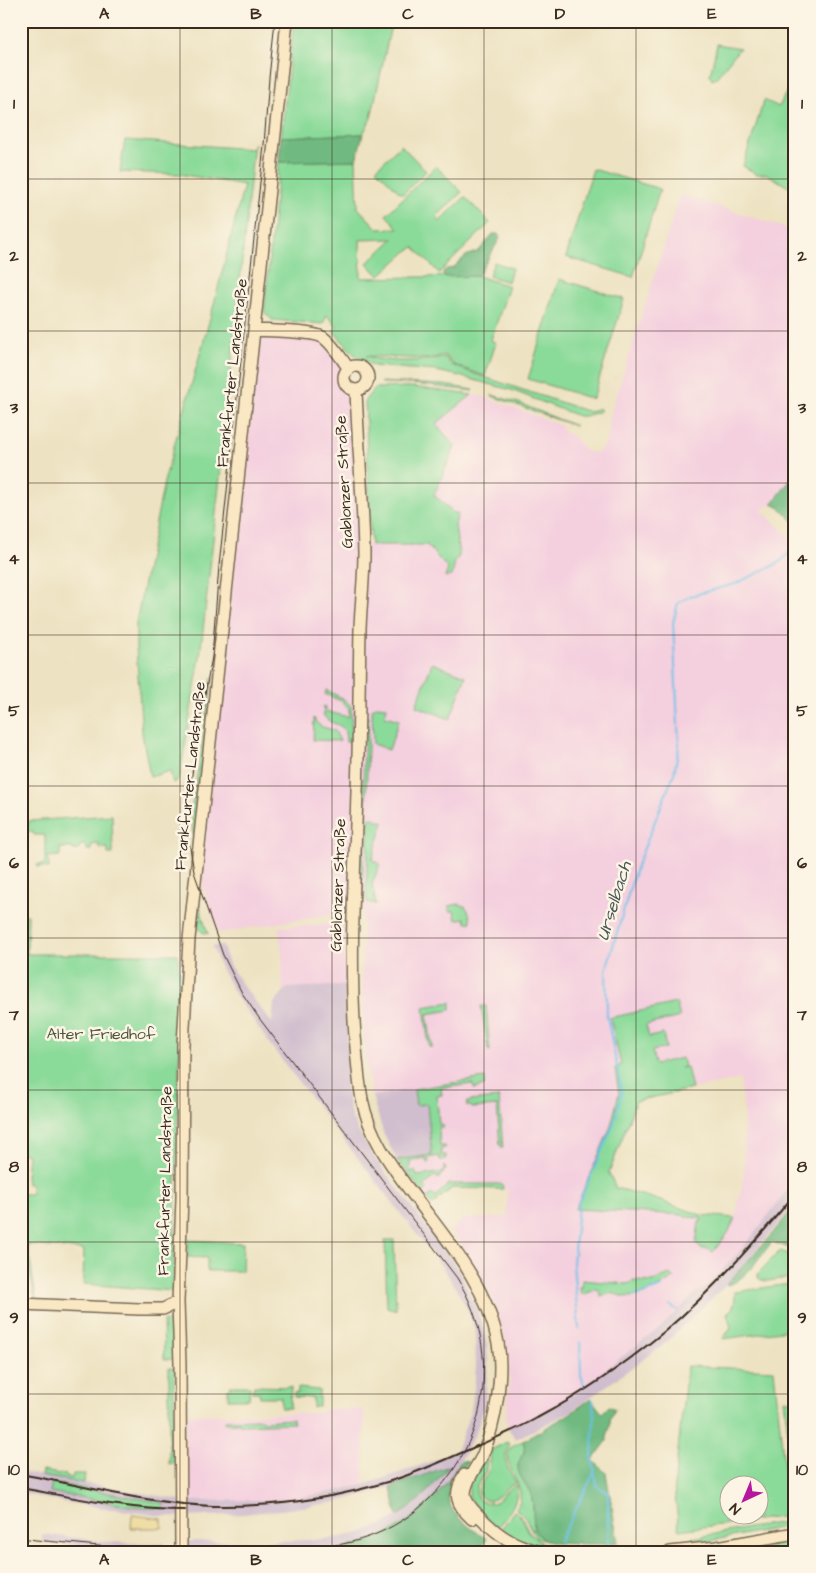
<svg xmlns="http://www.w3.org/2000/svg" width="816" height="1573" font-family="'Architects Daughter',sans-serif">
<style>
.built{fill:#f4cfde;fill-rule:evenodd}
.industrial{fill:#d0bdce}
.green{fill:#8ada99;stroke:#62825c;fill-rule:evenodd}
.forest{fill:#6fba81;stroke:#557250}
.sand{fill:#eeda9e;stroke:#94825e}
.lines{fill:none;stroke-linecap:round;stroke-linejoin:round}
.stream{stroke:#6cc2e9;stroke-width:2}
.secondary-casing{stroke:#796a57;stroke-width:14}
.secondary{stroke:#fae7c3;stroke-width:11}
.tram{stroke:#3b2a1e;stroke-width:1}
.rail{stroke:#3b2a1e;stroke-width:2}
.grid{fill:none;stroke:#3b2a1e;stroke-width:1;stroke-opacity:0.55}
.labels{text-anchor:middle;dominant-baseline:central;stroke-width:5;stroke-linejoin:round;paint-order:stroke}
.street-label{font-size:16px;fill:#3b2a1e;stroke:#fcf5e5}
.park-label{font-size:16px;fill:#4f563d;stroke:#fcf5e5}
.water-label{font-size:18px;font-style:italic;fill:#4a585b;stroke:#fcf5e5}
.neatline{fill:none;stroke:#3b2a1e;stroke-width:2}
.grid-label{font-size:16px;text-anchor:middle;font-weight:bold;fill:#3b2a1e}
</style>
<rect width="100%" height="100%" fill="#fcf5e5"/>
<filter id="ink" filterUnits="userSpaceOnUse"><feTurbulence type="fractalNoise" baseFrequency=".02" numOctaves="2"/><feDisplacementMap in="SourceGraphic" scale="10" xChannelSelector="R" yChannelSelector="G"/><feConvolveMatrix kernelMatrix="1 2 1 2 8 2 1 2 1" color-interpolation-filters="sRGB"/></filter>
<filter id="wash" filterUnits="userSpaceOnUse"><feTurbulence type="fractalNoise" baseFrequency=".0096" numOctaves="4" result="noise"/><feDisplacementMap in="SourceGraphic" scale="20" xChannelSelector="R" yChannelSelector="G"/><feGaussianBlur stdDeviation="1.12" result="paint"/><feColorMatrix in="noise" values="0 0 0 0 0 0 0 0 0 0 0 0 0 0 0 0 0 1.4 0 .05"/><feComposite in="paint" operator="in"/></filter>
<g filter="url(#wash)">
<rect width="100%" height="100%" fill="#ede2c1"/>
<!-- built -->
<path class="built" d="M683,195l112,36v243l-23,30 -11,6 26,25 8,9v636l-49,64 -41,45 -8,3 -35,34 -86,66 -37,22 -32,13 -1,-10 4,-37 -2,-28 -6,-25 -14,-38 -15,-28 -22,-31 13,-11 43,-2v-28h-4l-1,-5h-53l-19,18 -33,-42 35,-4 5,-60 5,-1 -1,-7 -15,-1 -54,9 -6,-36 -4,-74 1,-77 -144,24 -17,-48 2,-39 54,-498 6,-10 4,-2 48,3 6,2 18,24 2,18 8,14 5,44 -1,36 4,67 69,1 21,24 11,-13 -4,-31 3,-11 -6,-2 -18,-17 21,-49 -19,-22 36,-29 13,2 77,29v5l10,4 14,16 10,3 10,-10 4,-16 -2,-6 71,-224zM740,1079l4,33v63l-9,43 -34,-3 -52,-18 -33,-10 -6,-14 27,-72z
M341,924l4,5 1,56 -59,3 -4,3 -1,-40 -3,-24z
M327,1409h37v76l-70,14 -31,1 -76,1 -2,-86 134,-2z"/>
<!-- industrial -->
<path class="industrial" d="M222,945l8,21 11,17 31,40 2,-20 13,-15 59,-3 3,81 -3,25 5,26 12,23 15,23 68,88 14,22 18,38 9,34 1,21 -4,42 -8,24 -25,46 -26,30 -17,13 -22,12 -22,10 -31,7 -147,2v-11l57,1 68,-2 24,-2 26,-5 22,-9 21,-12 28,-26 16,-19 -57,20 -55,15 -47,7 -45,5 -58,3 -24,-1 -99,-14 -42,-9v-21l166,29 76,-1 31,-1 70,-14 58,-20 34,-14 7,-18 8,-23 3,-20 2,-23 -1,-36 -6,-18 -9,-18 -14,-23 -172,-222 -37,-53 -16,-29 -9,-22z
M440,1085l2,10 -5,1 4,60 -44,4 -13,-25 -12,-39z
M795,1180v24l-67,79 -66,63 -92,66 -54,27 -9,-12 32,-13 37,-22 86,-66 35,-34 8,-3 41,-45z
M42,1534l59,7 42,3v-1h21v9l-97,-7 -25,-3z"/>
<!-- green -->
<path class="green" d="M294,21h98l-21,97 -8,16 -82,3z
M717,44l23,4 -25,31 -3,1 -2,-5z
M795,74v117l-28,-17h-11l-13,-8 21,-66 15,7z
M125,140l127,9 2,-6 -34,334 -20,180 -20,118 -3,6 -4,2 -3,-12 -20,6 -8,-44 -6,-86v-24l28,-141 50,-178 30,-119 -65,-11 -59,-2z
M401,145l25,26 -24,24 -26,-26z
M356,160l2,48 20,21 20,-1 -12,-13 50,-49 26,26 -25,24 2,6 26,-25 25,26 -51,50 -25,-26 -8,5 -27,24 -12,-13 26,-24 -33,1 1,38 117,-2 31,10 -18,54 5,3 -11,33 -31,-11 -9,-10 -16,4 -63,-3c20,7 58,6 79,1l7,8 23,9 115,38 8,-4 3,2 -2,2 -14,4h-7l-67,-26 -52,-14 -23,-5 -62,-5 -18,-10 -23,-25 4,-4 -10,-12 -4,9 -51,-4 -8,-8 15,-150z
M593,169l67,20 -27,88 -67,-20z
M494,262l18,6 -4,14 -19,-6z
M559,279l65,20 -31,100 -65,-20z
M381,382l63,3 30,5 -1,1 -61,-7 -31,-1z
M412,387l60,8 -36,29 19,22 -21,49 18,17 6,2 -3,11 4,31 -4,6 -3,14 -7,1 3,-8 -21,-24h-56l-6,-145 10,-12z
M492,395l27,8 56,23 -83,-30z
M432,663l34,13 -16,43 -34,-13z
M212,678l-18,164 -2,-21v-13z
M327,690l18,10 6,6 1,36h-6c0,-23 -12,-13 -22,-26l-1,-10 2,1v4l23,6 1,-8 -6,-5v-2l-18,-8z
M377,706l10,1 -2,9 14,4 -10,30 -16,-6 -1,-35z
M365,717h3v30l-6,149h-2z
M314,718c6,12 11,8 21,13l5,10 -27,-1z
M112,815l1,39h-5v-6h-9v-4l-8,1v5h-4l-1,-5h-5l-3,5h-5v-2h-13v8l-12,1 1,11 -11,-1 -1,-2 8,-1v-29h-11l-1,-3h-6l2,-11z
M369,817l15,5 -12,38 8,4 -8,20 4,20 -9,-2 -1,-6z
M198,902l10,32c-16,-3 -11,-20 -10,-32z
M459,904c10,2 10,9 12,18l-5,1 -1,-5 -9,2 -2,-9h-5v-5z
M21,915h7l-1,39h151l1,17h3l-9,320 -90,-7 1,-34 -56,-5 8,53h-1l-14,-70v-34h10v-10h-4l-1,-7 2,-23 -7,-1z
M451,1002v8l-24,4 5,33h-3l-5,-40z
M676,1003l4,14 -34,8 3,12 14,-3 3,14 -14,3 3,13 27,-6 2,9 -4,1 7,-1 5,22 -56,12 -27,72 7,15 33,9 52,18 34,3 -7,15 -15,19 -5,-3h-7l-5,-6 3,-21h2v-4l-16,-1 -1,-2 -109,-6 36,-83 8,-33 -4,-25 6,-3 -11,-47z
M481,1006h5l4,45 -2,-1z
M485,1078l-1,8 -10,3 -1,-5 -32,4 1,7 -5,1 2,28 5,1 -1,2h-4l1,19h5v2l-4,1v6h5v3l-4,3h-2l-1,-5 -11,2 1,4 -2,1 -2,-5 -15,3v5l-1,1 2,5 4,-1 2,5 27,-4v-6l2,3 -8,10 -3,-3 -11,10 3,3 -4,4 -26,-33 35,-5 -5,-51 -11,1 -2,-16z
M499,1098l4,50 -3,-2 -3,-40 -25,2 -1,-2h-4v-3l3,-2z
M449,1184h53l1,5 -51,-1 -20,17 -6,-6 6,-5 3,3z
M188,1240l55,3 -1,28h-35v-13l-20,-1z
M385,1240h9l2,70 -9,-3z
M780,1251l15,5v24c-4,0 -9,-2 -13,-1 -9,0 -16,5 -24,-1v-5z
M670,1274l4,4c-13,8 -30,19 -45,19 -13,0 -13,-7 -28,-1l-3,-7 -16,6 -3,-8h3v-7l45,4 7,-3 20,1 1,-2z
M789,1284l6,3v42l-72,10 8,-12 -4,-13c8,-8 8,-12 8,-22z
M163,1321l9,1 2,37h-10z
M687,1366l87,4 10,95 1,33 4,18 -110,14 -5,-43zM728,1486h30v30h-30z
M169,1368h5v96h-5z
M230,1386h20l-1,13h-21v-11z
M254,1386l37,1 -1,21h-10l1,-1v-10h-21l-1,-5h-7z
M298,1388l21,2v16l-6,2v-10l-19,-1v-4h4z
M784,1399l11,2v64h-3z
M262,1419v2l30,-2 1,4 -52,2 -1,-2h-15v-3z
M523,1441c5,13 -4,15 -5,25 0,10 10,19 13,29 3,9 2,25 3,35l9,10 -7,-2 -10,-19 -10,-10c1,-3 4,-7 4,-10 3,-18 -22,-39 -8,-52 3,-3 8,-5 11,-6z
M507,1442l3,3c-10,14 -1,25 6,38 -12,4 -13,12 -22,16 -4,2 -8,2 -12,-1 -10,-8 7,-22 8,-32 1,-5 0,-11 1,-16z
M487,1455c0,6 0,11 -2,17 -5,13 -14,14 -5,29 24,8 18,-10 37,-16 1,20 -10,30 -22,45l-26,-33v-11z
M42,1471l24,4v2l6,1 1,-4h12l-1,9 -43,-7z
M52,1483l112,20v6l-41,-4 -73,-13z
M514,1511c8,5 10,11 14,19 9,16 26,17 42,18v4c-31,0 -44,-8 -71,-20z
M795,1520v5l-102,19 -1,-6z
M795,1540v12h-52l26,-3v-4z"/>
<!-- forest -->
<path class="forest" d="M363,134l-7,26 -77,2 2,-25z
M493,234h5l2,4 -22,38 -34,1 -1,-5 4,-3 7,-1 2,-3 10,-9 13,-5z
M795,474v49l-15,-15 -8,-4z
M795,1206v44l-23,-8c-11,13 -29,42 -46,43l46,-51z
M591,1399l11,14 7,-7 6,3 -5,11c2,8 -4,13 -3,21l-14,19 13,13 12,69 -13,2h-27l-1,-3 -2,3 -21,-1 -11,-3 -9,-10c-1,-10 0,-26 -3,-35 -3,-10 -14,-19 -13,-29 1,-10 10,-12 5,-25l45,-26z
M461,1461l7,1c-6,8 -14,16 -18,26 -9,23 21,40 37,51l-10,13h-142l-2,-2c10,-2 20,-4 30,-7 43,-12 76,-45 98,-82z
M449,1466c-14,18 -32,39 -52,50l-6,-29z"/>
<!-- sand -->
<path class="sand" d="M132,1515l30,4v9h-31z"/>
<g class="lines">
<!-- stream -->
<path class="stream" d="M633,1297l29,-10
M670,1305l7,5
M579,1329l-6,-65 5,-60 35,-78 9,-33 -15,-78 -1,-45 30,-102 38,-94 5,-28 -6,-123 5,-20 12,-7 45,-12 44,-21 12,-12
M580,1342l1,33 3,10
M593,1400l1,19 -2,39 5,28 11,7v51
M559,1542l35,-69"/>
</g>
</g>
<g filter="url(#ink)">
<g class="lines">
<defs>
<path id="secondary" d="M254,330c13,1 61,1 70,8 10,8 17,20 25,31
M344 378a12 12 0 1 1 24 0a12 12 0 1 1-24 0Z
M356,390c2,54 7,108 8,163 0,25 -3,50 -4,75 -1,55 -1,109 -3,163 -2,82 -8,164 -2,245 2,21 3,42 7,63 7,36 27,64 49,93 35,47 76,92 87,151 6,32 -3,81 -15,111 -5,12 -18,26 -18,40 0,8 7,15 13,21 22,22 33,29 63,37
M21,1304l118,5h24l15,-7
M464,1475c-11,20 -8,29 8,44
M181,1552l-1,-188 -2,-62 4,-104 1,-153 6,-106 98,-918
M670,1552l47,-5 78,-14"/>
</defs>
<!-- secondary casing -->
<use href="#secondary" class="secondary-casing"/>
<!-- secondary -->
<use href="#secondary" class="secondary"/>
<!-- tram -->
<path class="tram" d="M21,1538c19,3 38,4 57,6 56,6 113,7 170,6 47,-1 94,1 137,-20 46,-22 80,-66 93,-114 12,-48 5,-96 -21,-138l-198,-260 -17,-25 -19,-38 -29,-83 -7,-43v-18l11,-80 14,-74 7,-91 45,-421 5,-67 6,-57"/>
<!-- rail -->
<path class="rail" d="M21,1474c64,12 127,30 192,32 58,1 118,-7 174,-24 31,-9 60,-23 90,-36 20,-9 41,-17 60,-28 45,-24 88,-54 128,-87 48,-41 89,-88 130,-137
M21,1488c55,10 108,22 164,22"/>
</g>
</g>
<!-- grid -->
<path class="grid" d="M180,21v1531M332,21v1531M484,21v1531M636,21v1531M21,179h774M21,331h774M21,483h774M21,635h774M21,786h774M21,938h774M21,1090h774M21,1242h774M21,1394h774"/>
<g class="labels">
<!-- street labels -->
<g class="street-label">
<text transform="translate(232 373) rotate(-84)">Frankfurter Landstraße</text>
<text transform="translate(344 482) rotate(-93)">Gablonzer Straße</text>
<text transform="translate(190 776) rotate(-84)">Frankfurter Landstraße</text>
<text transform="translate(338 885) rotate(-88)">Gablonzer Straße</text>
<text transform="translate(165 1181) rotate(-89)">Frankfurter Landstraße</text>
</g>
<!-- park labels -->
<g class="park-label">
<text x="101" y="1034">Alter Friedhof</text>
</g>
<!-- water labels -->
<g class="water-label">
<text transform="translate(614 901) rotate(-73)">Urselbach</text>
</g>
</g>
<!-- margin -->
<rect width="816" height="1573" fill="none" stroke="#fcf5e5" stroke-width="55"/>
<!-- north arrow -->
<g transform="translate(744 1500) rotate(224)"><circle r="24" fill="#fcf5e5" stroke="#afa495"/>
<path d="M0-4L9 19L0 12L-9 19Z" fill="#b5179e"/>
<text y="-8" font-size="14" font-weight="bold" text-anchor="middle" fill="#3b2a1e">N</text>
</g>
<rect x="28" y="28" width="760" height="1518" class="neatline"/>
<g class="grid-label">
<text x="104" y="19">A</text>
<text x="256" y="19">B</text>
<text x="408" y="19">C</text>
<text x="560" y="19">D</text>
<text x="712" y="19">E</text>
<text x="14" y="109">1</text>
<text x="802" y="109">1</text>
<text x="14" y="261">2</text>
<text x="802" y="261">2</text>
<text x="14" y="413">3</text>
<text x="802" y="413">3</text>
<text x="14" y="564">4</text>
<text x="802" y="564">4</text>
<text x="14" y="716">5</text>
<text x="802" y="716">5</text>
<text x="14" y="868">6</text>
<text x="802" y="868">6</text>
<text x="14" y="1020">7</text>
<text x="802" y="1020">7</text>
<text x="14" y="1172">8</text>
<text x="802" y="1172">8</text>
<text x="14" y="1323">9</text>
<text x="802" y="1323">9</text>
<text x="14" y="1475">10</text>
<text x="802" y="1475">10</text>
<text x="104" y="1565">A</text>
<text x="256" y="1565">B</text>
<text x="408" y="1565">C</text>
<text x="560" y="1565">D</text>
<text x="712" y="1565">E</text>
</g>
</svg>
